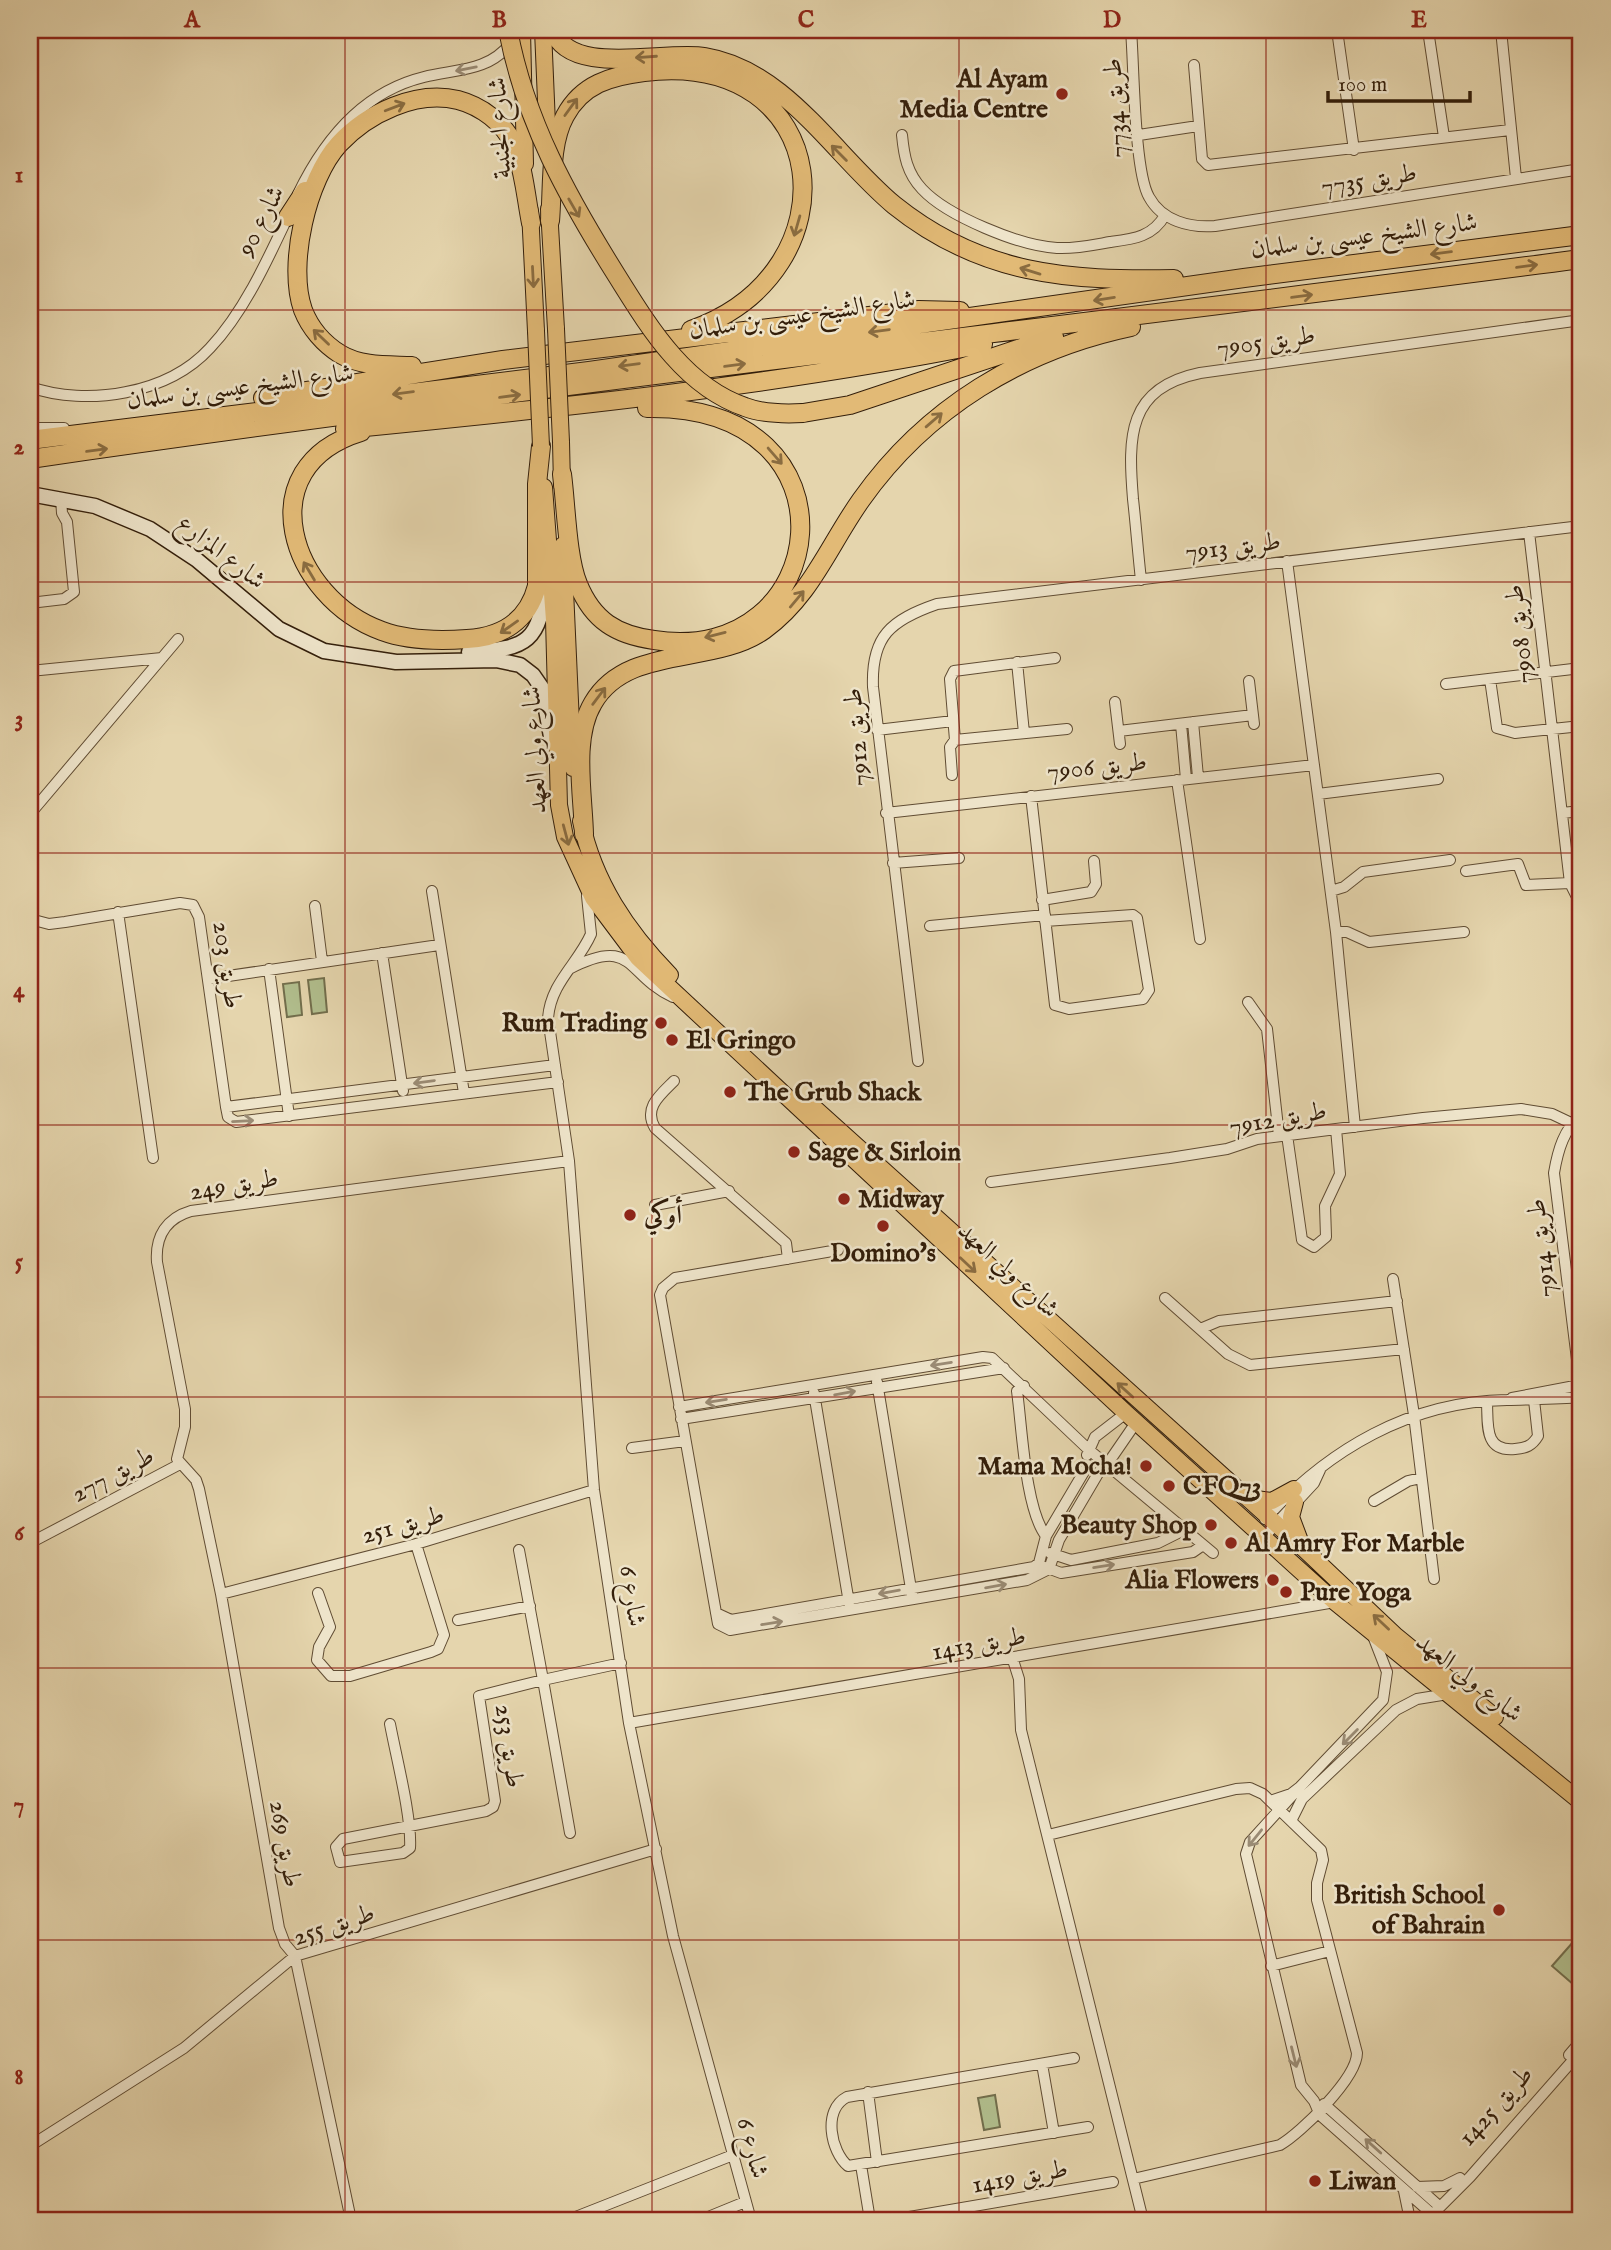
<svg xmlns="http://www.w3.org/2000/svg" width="1611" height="2250" font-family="'IM FELL English',Amiri,serif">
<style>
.green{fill:#b1be8d;stroke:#726e4c;stroke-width:2}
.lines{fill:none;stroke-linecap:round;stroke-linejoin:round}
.street-casing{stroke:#604c33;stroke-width:12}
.secondary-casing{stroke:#331e0a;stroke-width:17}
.primary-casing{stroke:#331e0a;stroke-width:18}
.highway-casing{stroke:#331e0a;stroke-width:20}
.street{stroke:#eee4ca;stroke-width:10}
.secondary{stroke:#eee4ca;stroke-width:14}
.primary{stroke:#e2ba76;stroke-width:16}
.highway{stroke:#e2ba76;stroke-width:18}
.primary-bridge-casing{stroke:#331e0a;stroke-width:18;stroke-linecap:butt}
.highway-bridge-casing{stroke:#331e0a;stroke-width:20;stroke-linecap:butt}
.primary-bridge{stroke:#e2ba76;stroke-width:16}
.highway-bridge{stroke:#e2ba76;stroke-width:18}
.oneway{stroke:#8a6c40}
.oneway2{stroke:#9a8b74}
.grid{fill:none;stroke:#8f2418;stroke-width:2;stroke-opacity:0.55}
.poi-dot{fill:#8f2418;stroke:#eee4ca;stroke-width:2.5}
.labels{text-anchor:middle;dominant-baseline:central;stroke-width:5;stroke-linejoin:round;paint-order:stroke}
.poi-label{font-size:26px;font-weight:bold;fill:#331e0a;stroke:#eee4ca;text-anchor:start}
.street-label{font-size:26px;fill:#331e0a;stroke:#eee4ca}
.neatline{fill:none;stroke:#8f2418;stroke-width:2.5}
.grid-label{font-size:23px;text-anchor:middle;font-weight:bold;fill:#8f2418}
</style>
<rect width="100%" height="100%" fill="#e5d5ad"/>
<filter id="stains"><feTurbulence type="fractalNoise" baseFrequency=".00286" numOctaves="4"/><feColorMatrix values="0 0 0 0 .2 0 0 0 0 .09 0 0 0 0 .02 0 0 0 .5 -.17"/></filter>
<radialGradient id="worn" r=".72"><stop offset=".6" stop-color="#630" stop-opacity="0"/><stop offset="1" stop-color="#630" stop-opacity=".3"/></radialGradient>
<!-- green -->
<path class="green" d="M324,978l3,34 -15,2 -4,-34z
M299,982l3,33 -15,2 -4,-33z
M1581,1933v58l-29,-25z
M995,2095l5,32 -16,3 -6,-32z"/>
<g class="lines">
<defs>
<path id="street" d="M1131,30c3,35 3,141 18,167 13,24 41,31 66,29l366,-57
M1337,30l17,120
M1428,30l16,107
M1501,30l15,148
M1194,65l8,94 6,6 302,-35
M902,135c2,21 5,38 20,54 25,27 98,57 135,59 18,1 36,-3 53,-6 23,-3 43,-5 55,-27
M1139,135l59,-9
M298,194c26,-54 64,-102 126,-117 32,-8 64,-5 87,-34
M30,387c57,20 138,7 180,-39 34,-36 58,-89 79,-134
M30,428h34
M1529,532l41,351 11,22
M1287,561l49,371 19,195
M1141,580c-3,-27 -5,-54 -8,-81 -5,-62 -6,-111 67,-126l381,-53
M30,603l34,-4 10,-7 -7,-70 -5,-9 -1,-15
M1017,662l7,71
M30,671l132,-13
M1490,679l7,49 18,5 66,-7
M1249,681l5,43
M1446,684l135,-16
M1115,702l5,42
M1193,722l5,55
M1181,724l5,55
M877,730l76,-9
M1119,731l134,-16
M955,740l-5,-61 4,-8 101,-13
M952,775l-2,-28 5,-7 112,-11
M1177,780l23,159
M1318,794l120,-15
M1031,796l24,209 14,4 74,-10 6,-9 -12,-72 -4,-3 -88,6
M886,813l428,-48
M1562,813l19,-2
M30,814l148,-175
M893,863l66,-5
M1466,871l52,-7 8,21 44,-2
M432,891l32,202
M1331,891l13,-4 19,-15 87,-12
M587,896l4,38c-13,30 -40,48 -43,84l21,143 25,329 35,233 44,213 78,284
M1042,900l49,-8 5,-8 -2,-23
M315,906l7,55
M118,912l35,246
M30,919l19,5 16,-2 115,-19 13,2 6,12 27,190
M930,926l115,-11
M1336,932h11l22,10 95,-10
M382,953l21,138
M269,969l20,147
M569,969c66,-34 56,6 104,28
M208,979l231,-34
M1248,1002l19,27 12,107
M918,1061l-45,-374c-2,-51 18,-67 64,-83l644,-78
M555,1065l-329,42 2,10 8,5 322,-40
M674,1081c-14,14 -31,27 -19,47l131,115 2,16
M1581,1114c-17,16 -23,35 -27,59l27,219
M1287,1135l15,105 12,7 12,-10 -1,-31 15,-32 -4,-45
M991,1182l179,-24 57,-9 30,-10 166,-21 98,-9 31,5 19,9
M655,1205l74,-14
M838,1250l-163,28 -12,10 -3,7 58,329 12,6 297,-50 22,-11 10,-29 40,-68
M1393,1279l21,136 20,164
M1165,1298l63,56 22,11 154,-16
M1200,1329l19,-8 178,-20
M877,1382l35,213
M1024,1386l-7,5c5,36 8,118 29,145
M814,1393l35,210
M1512,1398l68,-13
M1487,1402c1,23 -3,50 28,47 11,-1 17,-3 23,-13l-4,-36
M679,1407l304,-50 9,1 96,91 125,104
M681,1419l323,-51
M632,1448l53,-7
M1087,1455l8,-18 31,-24
M1104,1469l33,-48
M1374,1501l34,-20 13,-3
M1265,1519c63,-69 145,-118 242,-119 25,-1 49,-1 74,-3
M1263,1538l51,-55 6,-13
M30,1543l150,-79
M519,1550l24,130 78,-17
M1050,1553l21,7 87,-17 26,-13
M1045,1567l16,6 132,-21 10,-7
M318,1593l12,34 -11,20 -2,13 14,16h19l81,-24 7,-3 6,-14 -28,-91
M221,1594l195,-50 178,-54
M716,1613l15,7 303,-53 5,-4 7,-27 42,-71
M458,1620l72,-14
M1013,1660l6,19 2,51 122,490
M629,1723l706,-121
M390,1724c6,32 22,94 20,124l-7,5 -63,9 -4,-15 7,-8 143,-28 7,-4 2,-6 -16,-105 64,-16 27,153
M1300,1787l-50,55 -4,12 55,231 13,16 6,14 112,99
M1270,1801l21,-7 9,-7 83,-87 4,-28 -14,-36
M1291,1821l11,-22 94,-89 21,-11 31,-5
M1048,1835l188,-46 14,-1 13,6 58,56 2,10 -6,23v17l40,153c0,25 -56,80 -77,92l-147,34
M1271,1966l59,-15
M1569,2055l12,-14
M1074,2058l-227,39c-25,13 -16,55 1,69l240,-39
M1042,2064l12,69
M868,2092l9,70
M1324,2104l115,102
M30,2146l154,-98 111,-92 361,-107
M861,2165l9,55
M1417,2187l27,-1 16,-8
M1404,2191l6,29
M970,2207l3,13
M351,2220l-56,-264 -10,-12 -6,-16 -58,-334 -22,-105 -3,-9 -19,-21 8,-32v-18l-28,-147c-2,-26 10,-44 34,-51l378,-50
M568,2220l165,-65
M701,2220l44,-18
M892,2220l221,-38
M1427,2220l43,-43 111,-126"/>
<path id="secondary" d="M30,494l65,12 55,23 47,31 82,69 45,22 72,11 100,-2 24,5 13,10 9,13 10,54
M469,652c59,-3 71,-10 77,-71"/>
<path id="primary" d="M522,30l3,134
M543,30l5,118
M549,209l7,120
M530,211l6,120
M561,442l1,43
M544,487l10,133 5,185 6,32 28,61 45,60 488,455 209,189 246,200
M563,545l10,223
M581,821c13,61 46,110 89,154
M810,1104l494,445 92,87 99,81
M1248,1498l24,3 22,-12
M1295,1502l-4,15 9,24"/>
<path id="highway" d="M553,30c17,48 111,20 152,27 80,13 130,99 189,148 87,70 174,76 280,74
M288,217l17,-26
M550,221c3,-33 -1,-76 15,-105 17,-32 46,-40 79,-44 191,-23 213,200 47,258
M412,366c-25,-1 -50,1 -72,-12 -16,-10 -30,-26 -37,-44 -16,-45 4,-131 36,-166 29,-31 77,-54 119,-44 23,6 46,23 56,45 10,24 12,53 17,78
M263,398l240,-38 416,-50 41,1
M803,413l47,-8 204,-68
M345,429c214,-21 427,-43 638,-85
M361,432c-114,35 -71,166 21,199 27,10 57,10 85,8 35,-2 61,-18 70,-53v-102l4,-38
M30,440l559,-69 655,-93 337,-43
M30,459c516,-75 1034,-132 1551,-200
M562,474c4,30 5,84 16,110 15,37 39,51 76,56 179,28 213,-236 -7,-232
M584,834c-1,-40 -12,-96 9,-131 34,-59 120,-37 171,-73 47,-34 65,-85 97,-130 65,-92 161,-150 270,-173"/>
</defs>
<!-- street casing -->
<use href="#street" class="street-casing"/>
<!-- secondary casing -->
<use href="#secondary" class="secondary-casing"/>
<!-- primary casing -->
<use href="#primary" class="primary-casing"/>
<!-- highway casing -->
<use href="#highway" class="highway-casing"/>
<!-- street -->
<use href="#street" class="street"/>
<!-- secondary -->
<use href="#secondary" class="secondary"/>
<!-- primary -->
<use href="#primary" class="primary"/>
<!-- highway -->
<use href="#highway" class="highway"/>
<defs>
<path id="primary-bridge" d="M556,329l5,113
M536,331l5,115"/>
<path id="highway-bridge" d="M508,30c17,91 60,168 109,246 32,51 67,110 128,131 18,7 39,7 58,6"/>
</defs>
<!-- primary-bridge casing -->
<use href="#primary-bridge" class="primary-bridge-casing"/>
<!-- highway-bridge casing -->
<use href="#highway-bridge" class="highway-bridge-casing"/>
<!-- primary-bridge -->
<use href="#primary-bridge" class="primary-bridge"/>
<!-- highway-bridge -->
<use href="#highway-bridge" class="highway-bridge"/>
</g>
<!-- one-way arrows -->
<defs><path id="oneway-shaft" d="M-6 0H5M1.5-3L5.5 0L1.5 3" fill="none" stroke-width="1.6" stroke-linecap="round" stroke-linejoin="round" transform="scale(1.75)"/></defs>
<g class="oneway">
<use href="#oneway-shaft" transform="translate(646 57) rotate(176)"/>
<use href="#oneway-shaft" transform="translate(395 107) rotate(-21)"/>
<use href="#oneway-shaft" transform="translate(571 107) rotate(-54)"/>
<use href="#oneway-shaft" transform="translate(839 153) rotate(-135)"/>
<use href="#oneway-shaft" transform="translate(574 208) rotate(60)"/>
<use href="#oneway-shaft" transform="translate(797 226) rotate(106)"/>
<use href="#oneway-shaft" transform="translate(1441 253) rotate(173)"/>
<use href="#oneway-shaft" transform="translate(1527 266) rotate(-8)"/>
<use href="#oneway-shaft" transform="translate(1030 271) rotate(-163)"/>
<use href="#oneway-shaft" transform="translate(533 277) rotate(87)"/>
<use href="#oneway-shaft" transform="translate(1302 296) rotate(-8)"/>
<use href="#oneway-shaft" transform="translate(1104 299) rotate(171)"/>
<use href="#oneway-shaft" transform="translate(879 331) rotate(172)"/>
<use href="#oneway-shaft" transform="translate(321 337) rotate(-136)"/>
<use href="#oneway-shaft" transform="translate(629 365) rotate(172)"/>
<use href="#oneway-shaft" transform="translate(735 365) rotate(-8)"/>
<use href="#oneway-shaft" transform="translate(403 393) rotate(173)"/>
<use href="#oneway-shaft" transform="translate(510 396) rotate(-8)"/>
<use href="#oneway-shaft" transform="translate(934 420) rotate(-41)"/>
<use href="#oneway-shaft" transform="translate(97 450) rotate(-8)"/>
<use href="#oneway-shaft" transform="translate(775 456) rotate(49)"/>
<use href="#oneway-shaft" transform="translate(309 571) rotate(-121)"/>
<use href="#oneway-shaft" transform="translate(797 599) rotate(-50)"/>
<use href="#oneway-shaft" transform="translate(509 627) rotate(145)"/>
<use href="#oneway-shaft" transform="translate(715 635) rotate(166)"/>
<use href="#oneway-shaft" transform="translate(599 696) rotate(-53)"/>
<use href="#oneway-shaft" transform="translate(566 835) rotate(75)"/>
<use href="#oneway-shaft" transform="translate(968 1265) rotate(43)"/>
<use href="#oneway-shaft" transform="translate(1125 1390) rotate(-138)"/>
<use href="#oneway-shaft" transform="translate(1381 1622) rotate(-137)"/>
</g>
<g class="oneway2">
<use href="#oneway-shaft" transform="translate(466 69) rotate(169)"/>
<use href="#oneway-shaft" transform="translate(424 1082) rotate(172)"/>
<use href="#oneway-shaft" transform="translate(243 1121) rotate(-3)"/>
<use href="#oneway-shaft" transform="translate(941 1364) rotate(171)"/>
<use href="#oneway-shaft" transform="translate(845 1393) rotate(-10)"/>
<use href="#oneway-shaft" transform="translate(716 1401) rotate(171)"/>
<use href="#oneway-shaft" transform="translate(1104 1566) rotate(-9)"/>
<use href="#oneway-shaft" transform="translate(996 1586) rotate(-10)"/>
<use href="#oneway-shaft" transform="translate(889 1592) rotate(170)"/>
<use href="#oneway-shaft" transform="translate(772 1623) rotate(-9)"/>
<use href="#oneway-shaft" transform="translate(1350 1737) rotate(135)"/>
<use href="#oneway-shaft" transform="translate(1255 1838) rotate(129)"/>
<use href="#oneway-shaft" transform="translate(1294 2057) rotate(76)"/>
<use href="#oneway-shaft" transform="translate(1373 2146) rotate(-138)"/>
</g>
<!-- grid -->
<path class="grid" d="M345,30v2190M652,30v2190M959,30v2190M1266,30v2190M30,310h1551M30,582h1551M30,853h1551M30,1125h1551M30,1397h1551M30,1668h1551M30,1940h1551"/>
<!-- markers -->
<g class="poi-dot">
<circle cx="1062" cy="94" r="7"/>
<circle cx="661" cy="1023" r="7"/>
<circle cx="672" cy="1040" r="7"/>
<circle cx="730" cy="1092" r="7"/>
<circle cx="794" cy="1152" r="7"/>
<circle cx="844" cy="1199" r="7"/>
<circle cx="630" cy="1215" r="7"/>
<circle cx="883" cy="1226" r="7"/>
<circle cx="1146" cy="1466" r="7"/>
<circle cx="1169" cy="1486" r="7"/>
<circle cx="1211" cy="1525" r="7"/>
<circle cx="1231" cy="1543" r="7"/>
<circle cx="1273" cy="1580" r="7"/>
<circle cx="1286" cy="1592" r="7"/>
<circle cx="1499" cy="1910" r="7"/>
<circle cx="1315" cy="2181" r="7"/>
</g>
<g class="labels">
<!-- poi labels -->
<g class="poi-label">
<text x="1048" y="79" text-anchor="end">Al Ayam<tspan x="1048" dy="30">Media Centre</tspan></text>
<text x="647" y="1023" text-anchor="end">Rum Trading</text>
<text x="686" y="1040">El Gringo</text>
<text x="744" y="1092">The Grub Shack</text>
<text x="808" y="1152">Sage &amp; Sirloin</text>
<text x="858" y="1199">Midway</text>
<text x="644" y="1215">أوكي</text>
<text x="883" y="1253" text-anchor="middle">Domino's</text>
<text x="1132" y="1466" text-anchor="end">Mama Mocha!</text>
<text x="1183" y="1486">CFQ73</text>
<text x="1197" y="1525" text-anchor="end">Beauty Shop</text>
<text x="1245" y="1543">Al Amry For Marble</text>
<text x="1259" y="1580" text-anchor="end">Alia Flowers</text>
<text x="1300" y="1592">Pure Yoga</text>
<text x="1485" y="1895" text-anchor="end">British School<tspan x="1485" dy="30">of Bahrain</tspan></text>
<text x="1329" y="2181">Liwan</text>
</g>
<!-- street labels -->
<g class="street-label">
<text transform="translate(1116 108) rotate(-94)">طريق 7734</text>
<text transform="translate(500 128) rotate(-93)">شارع الجنبية</text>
<text transform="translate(1369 180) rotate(-9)">طريق 7735</text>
<text transform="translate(261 221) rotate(-63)">شارع 90</text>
<text transform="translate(1364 236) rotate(-7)">شارع الشيخ عيسى بن سلمان</text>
<text transform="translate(802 315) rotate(-8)">شارع الشيخ عيسى بن سلمان</text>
<text transform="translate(1266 342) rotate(-8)">طريق 7905</text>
<text transform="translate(240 387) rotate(-7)">شارع الشيخ عيسى بن سلمان</text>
<text transform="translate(1233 547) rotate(-7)">طريق 7913</text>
<text transform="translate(221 552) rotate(38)">شارع المزارع</text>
<text transform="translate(1520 634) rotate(-97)">طريق 7908</text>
<text transform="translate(857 737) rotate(-95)">طريق 7912</text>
<text transform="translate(535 750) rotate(-93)">شارع ولي العهد</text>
<text transform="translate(1097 767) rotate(-6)">طريق 7906</text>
<text transform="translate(227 965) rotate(82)">طريق 203</text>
<text transform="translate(1278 1119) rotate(-10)">طريق 7912</text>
<text transform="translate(234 1185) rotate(-9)">طريق 249</text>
<text transform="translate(1542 1248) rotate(-97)">طريق 7914</text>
<text transform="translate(1008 1270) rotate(43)">شارع ولي العهد</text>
<text transform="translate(113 1475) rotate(-28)">طريق 277</text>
<text transform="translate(403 1525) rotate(-15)">طريق 251</text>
<text transform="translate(632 1596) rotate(81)">شارع 6</text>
<text transform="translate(979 1644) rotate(-10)">طريق 1413</text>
<text transform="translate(1469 1678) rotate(38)">شارع ولي العهد</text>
<text transform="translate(509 1746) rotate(82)">طريق 253</text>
<text transform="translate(285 1844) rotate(80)">طريق 269</text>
<text transform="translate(334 1925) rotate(-18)">طريق 255</text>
<text transform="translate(1496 2106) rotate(-48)">طريق 1425</text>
<text transform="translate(752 2148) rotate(75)">شارع 6</text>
<text transform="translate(1020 2177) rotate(-10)">طريق 1419</text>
</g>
</g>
<!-- margin -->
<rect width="1611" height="2250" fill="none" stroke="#e5d5ad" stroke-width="77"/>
<!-- scale -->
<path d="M1328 91v10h142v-10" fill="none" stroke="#331e0a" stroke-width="3.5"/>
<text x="1338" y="91" font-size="21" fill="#331e0a" stroke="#eee4ca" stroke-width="5" paint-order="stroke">100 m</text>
<rect x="38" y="38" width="1534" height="2174" class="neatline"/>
<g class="grid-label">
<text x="192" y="27">A</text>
<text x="499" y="27">B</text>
<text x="806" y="27">C</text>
<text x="1112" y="27">D</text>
<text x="1419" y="27">E</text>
<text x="19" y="182">1</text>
<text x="19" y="454">2</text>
<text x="19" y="726">3</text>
<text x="19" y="997">4</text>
<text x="19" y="1269">5</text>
<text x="19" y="1540">6</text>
<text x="19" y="1812">7</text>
<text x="19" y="2084">8</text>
</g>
<rect width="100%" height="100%" filter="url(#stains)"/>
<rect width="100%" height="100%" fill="url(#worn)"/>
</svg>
